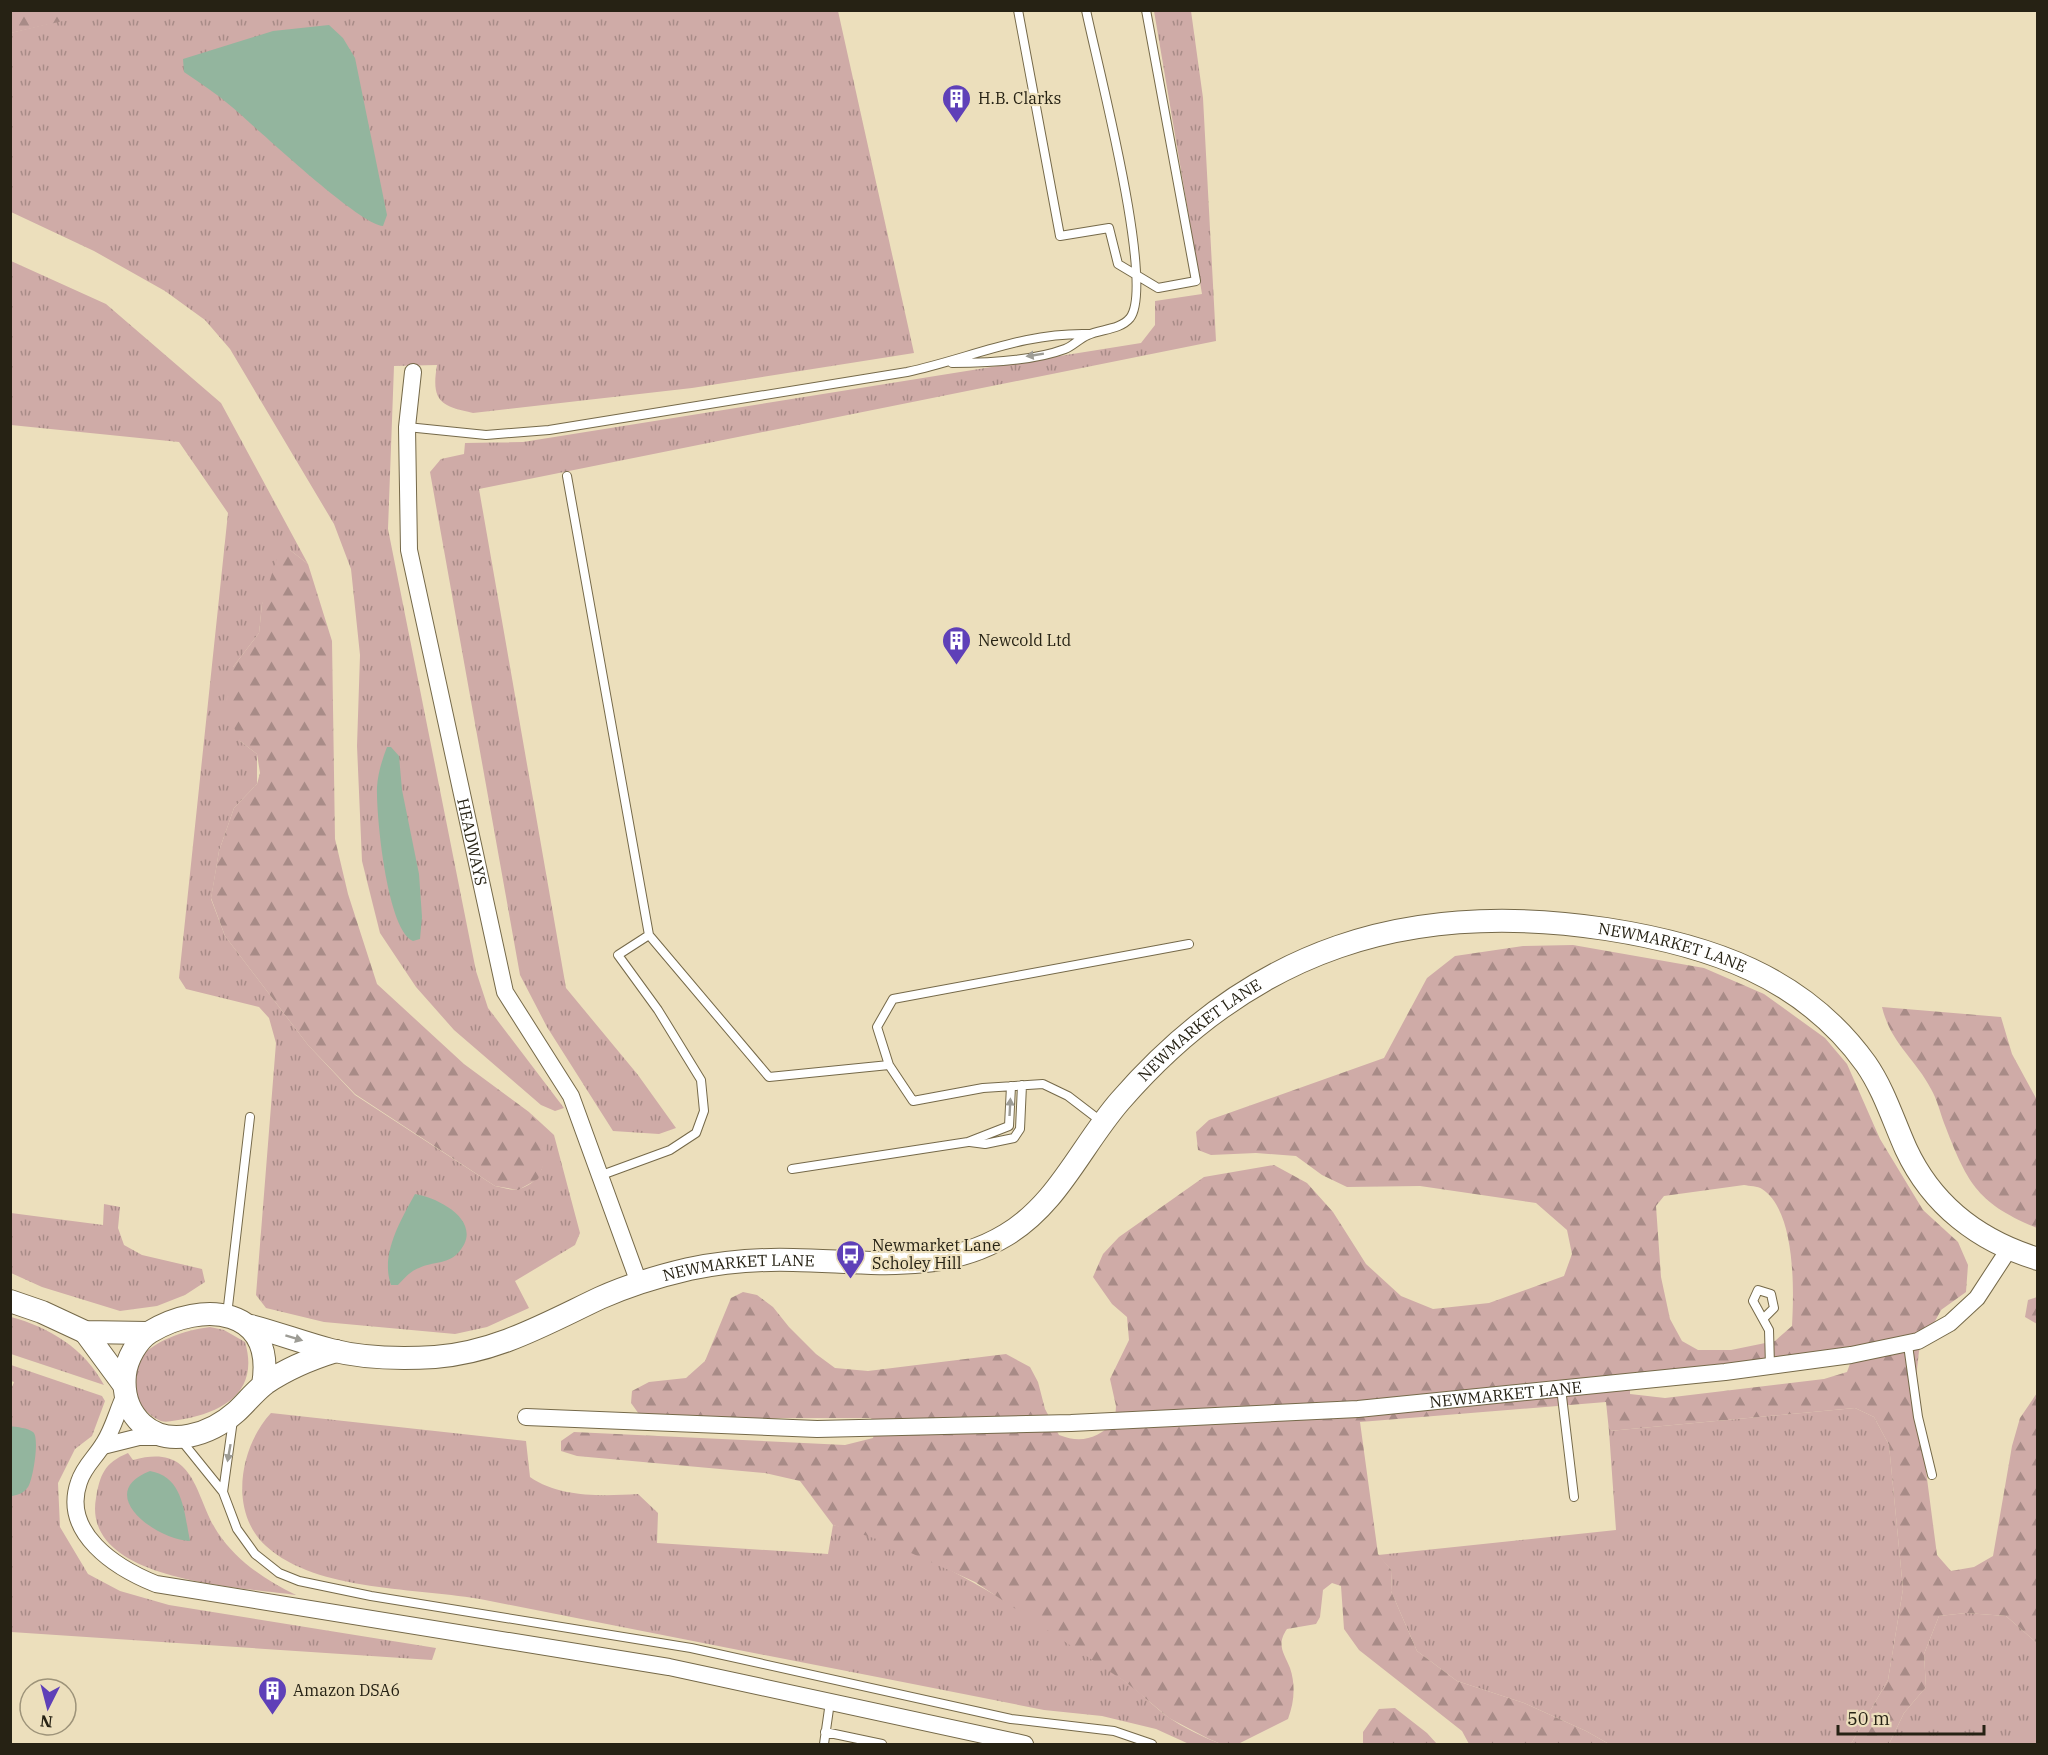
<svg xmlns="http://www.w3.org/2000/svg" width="2048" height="1755" font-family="'IBM Plex Serif',serif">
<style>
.grass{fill:url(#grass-tufts)}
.forest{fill:url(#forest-firs);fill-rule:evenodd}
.water{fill:#93b59e}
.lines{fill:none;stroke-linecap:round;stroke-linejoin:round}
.lane-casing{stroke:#756949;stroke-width:10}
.street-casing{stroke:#756949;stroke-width:18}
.secondary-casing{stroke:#756949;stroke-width:24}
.lane{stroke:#fff;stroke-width:8}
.street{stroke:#fff;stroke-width:16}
.secondary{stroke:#fff;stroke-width:22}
.oneway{fill:#9d9c95}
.labels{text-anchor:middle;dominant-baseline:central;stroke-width:4.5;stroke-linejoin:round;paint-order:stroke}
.poi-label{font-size:16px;fill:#262214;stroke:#ecdfbc;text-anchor:start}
.street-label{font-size:16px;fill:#262214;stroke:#ecdfbc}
</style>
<defs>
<pattern id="grass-tufts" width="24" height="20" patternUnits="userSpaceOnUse" patternTransform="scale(1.5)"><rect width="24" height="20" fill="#cfaba7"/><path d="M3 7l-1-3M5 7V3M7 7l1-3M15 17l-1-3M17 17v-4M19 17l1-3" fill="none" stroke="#a88b87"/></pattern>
<pattern id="forest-firs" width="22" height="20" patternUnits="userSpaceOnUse" patternTransform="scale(1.5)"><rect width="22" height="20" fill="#cfaba7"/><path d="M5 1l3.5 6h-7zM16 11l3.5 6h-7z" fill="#a88b87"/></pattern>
</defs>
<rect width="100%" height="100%" fill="#ecdfbc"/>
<!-- grass -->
<path class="grass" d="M106,10l732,1 76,342 -222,35 -219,25c-33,-7 -42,-12 -36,-48l-43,1 -6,163 88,442 12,37 76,100 -9,3 -14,-6 -87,-75 -38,-43 -36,-54 -18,-72 -5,-115 3,-91 -9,-86 -17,-45 -104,-175 -25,-29 -40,-29 -71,-40 -83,-39 -1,-179z
M1154,11h37l12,87 13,243 -737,148 87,499 72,87 38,53 -17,6 -46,-3 -66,-104 -27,-52 -90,-503 11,-13 23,-5 1,-11 58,-1 618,-99 14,-18v-24l47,-7z
M11,261l95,43 115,99 87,161 -18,-14 -28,54 -3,29 -26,34 7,74 17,13v30l-23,24 -15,43 -8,48 14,37 83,109 47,50 140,91c6,1 17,5 23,3 36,-8 30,-56 11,-77l25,23 26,98 -5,12 -60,36 14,27 -42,19 -32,7 -131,-12 -58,-14 -10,-13 20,-252 -7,-25 -10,-11 -73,-18 -7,-11 49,-465 -49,-71 -168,-17z
M104,1204l16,3 -2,21 6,17 18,10 60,14 3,13 -20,13 -28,11 -37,5 -78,-24 -31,-14v-60l92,12z
M11,1317c38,10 74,32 93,68l-93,-31z
M210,1327l14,3 21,12c14,47 -18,69 -61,77 -7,1 -17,4 -23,2 -13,-5 -22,-18 -31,-28 2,-8 2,-21 6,-28 12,-24 50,-35 74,-38z
M11,1365l91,31 3,5 -13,35 -17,13 -17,34 2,44 28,47 32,17 49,14 267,43 -4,12 -421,-28 -1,-240 4,-10 -3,-1z
M1855,1408l19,9 15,28 14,144 -15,91 -37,64h-242l-23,-13 -62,-28 -67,-22 -40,-30 -26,-60 1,-20 -14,-16 238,-25 -7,-99z
M271,1413l255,28 4,36c30,21 73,19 108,17l20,19 -1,30 171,11 5,-29c102,23 208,97 293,157 14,10 27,24 42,35 16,11 35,20 53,27h-32l-33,-15 -54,-13 -58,-6c-186,-37 -373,-73 -559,-110 -67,-13 -167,-7 -219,-54 -38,-34 -26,-100 5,-133z
M128,1453l5,7c64,-18 61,37 85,73 19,28 48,48 78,62 -54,-8 -215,-13 -200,-97 4,-23 8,-35 32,-45z
M1966,1613l40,3 31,27v101h-148l15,-31 22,-26 -2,-33 15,-38z"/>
<!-- forest -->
<path class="forest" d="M11,10h95v1l-95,22z
M280,549l10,1 18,14 24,77 3,198 13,55 29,90 87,80 65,48 9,11 9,17 -2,21 -7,18 -20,11 -23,-4 -140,-92 -47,-49 -83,-109 -14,-38 8,-47 15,-43 23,-24 3,-11 -3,-19 -17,-13 -17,-38 10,-36 26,-34 3,-29z
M1573,945l131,23 60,26 61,44 22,26 33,75 43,71 35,32 10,23 -2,27 -25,18 -22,41 -4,36 22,168 14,16 23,-4 19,-11 19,-110 8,-28 17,-25v250l-31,-27 -40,-3 -27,3 -15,38 2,33 -22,26 -15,31h-38l37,-64 15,-91 -14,-144 -15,-28 -19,-9 -246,23 -3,-29 -246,20 18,132 14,17 -1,20 26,60 40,30 67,22 62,28 23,13h-140l-7,-13 -103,-81 -15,-21 -3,-43 -9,-3 -9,7 -3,27 -4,7 -29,5c-11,16 -3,24 3,39 6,18 4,35 -2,51l-50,25h-17l-12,-5 -40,-21 -42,-35 -152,-101 -86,-39 -56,-18 -33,-44 -35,-8 -188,-17 -16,-5v-10l13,-9 271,13 28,-7 3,-12 -5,-8h-90l-120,6 -17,-3 -13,-18 1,-12 17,-9 37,-4 19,-17 26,-63 12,-6 14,3 16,12 16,20 27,27 19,14 33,3 138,-17 24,13 8,15 7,27 14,26c23,9 38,3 56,-13l1,-16 -6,-27 19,-39 -2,-23 -15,-13 -19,-27 10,-23 16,-17 85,-60 70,-12 33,18 26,29 33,52 35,32 32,13 56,-6 75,-27 8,-22 -5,-24 -31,-27 -116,-17 -73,1 -25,-12 -26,-19 -40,-3 -45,2 -13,-5 -2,-18 13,-12 175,-62 43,-80 28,-22 68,-10zM1744,1185c5,1 14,1 18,4 34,22 32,102 30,137l-17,15 -44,9h-33l-16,-9 -12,-22 -9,-42 -5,-71 8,-10zM1851,1361l-4,11 -23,7 -159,19 -35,-4v-12z
M1882,1007l119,10 11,37 25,46v128c-61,-25 -70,-46 -93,-105 -4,-11 -7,-24 -13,-34 -16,-31 -40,-45 -49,-82z
M2037,1297l1,1 -1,26 -12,-7 3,-17z
M1395,1708l32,25 10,11h-74v-12l16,-23z"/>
<!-- water -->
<path class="water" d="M329,25l14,13 12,20 32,157 -4,11c-25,-2 -125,-97 -151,-119 -15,-13 -32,-24 -48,-35l-1,-13 90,-28z
M387,747h4l8,9 3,34 17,84 3,43 -2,22 -7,2c-26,-11 -37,-126 -36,-154 1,-14 5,-27 10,-40z
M415,1194c25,4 72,29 42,60 -10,10 -26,8 -38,14 -9,3 -15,11 -21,17h-7c-11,-31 10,-65 24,-91z
M10,1426c7,1 18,2 23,6 7,5 0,48 -5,55 -4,6 -10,8 -16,9z
M150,1471c34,6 34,42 40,70 -34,-1 -97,-48 -40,-70z"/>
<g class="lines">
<defs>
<path id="lane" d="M1018,10l42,226 49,-8 9,36 40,24 38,-7 -50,-271
M952,363c34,0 81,-2 113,-14 8,-3 15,-11 23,-14 13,-6 32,-5 42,-17 26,-33 -34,-258 -44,-308
M407,427l79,8 63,-5 358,-58c61,-13 117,-40 182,-38
M567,476l82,459
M889,1065l-12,-38 16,-28 296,-55
M970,1142l15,2 29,-6 6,-9 2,-44
M792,1169l176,-27 41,-16 2,-40
M599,1176l71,-26 26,-17 8,-22 -3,-31 -43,-70 -40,-55 31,-20 120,142 120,-12 24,36 70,-13 60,-4 25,12 34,26
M227,1315l23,-198
M1764,1318l10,-10 -3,-14 -13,-4 -5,11 16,29 1,36
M1908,1345l10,72 14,58
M1561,1388l13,109
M181,1440l42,52 14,37 18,25 24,19 20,8 72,15 320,52 320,71 103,12 38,13
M223,1492l10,-72
M825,1732l57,12
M824,1744l6,-42"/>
<g id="street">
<path id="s1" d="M413,372l-6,55 2,123 96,442 66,104 68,187"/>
<path d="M124,1397c-7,15 -11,32 -20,46 -8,14 -20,23 -25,39 -18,51 37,86 77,102l513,83 356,77"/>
<path id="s2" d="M526,1417l291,12 254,-6 287,-14 367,-37 126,-17 67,-14 32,-18 27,-25 32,-49"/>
<path d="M103,1446l36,-9h21"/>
</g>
<g id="secondary">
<path d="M10,1301l32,11 43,20 62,1"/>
<path id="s3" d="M251,1326c27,7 53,17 80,24 31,8 71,9 104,7 62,-5 110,-33 165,-59 29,-13 59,-22 89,-29 34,-7 69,-10 104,-9 73,1 147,15 213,-25 52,-31 75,-89 114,-134 132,-152 288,-202 486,-172 103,16 197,47 260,135 18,26 27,56 40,85 26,56 73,92 132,110"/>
<path d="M85,1332l39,53"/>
<path d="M263,1385c13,-78 -60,-85 -113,-53 -13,8 -23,27 -25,42 -2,19 2,36 17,50 27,25 69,10 94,-12 10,-9 19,-21 30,-29 22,-15 44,-24 70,-32"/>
</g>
</defs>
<!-- lane casing -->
<use href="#lane" class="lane-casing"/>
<!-- street casing -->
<use href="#street" class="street-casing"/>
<!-- secondary casing -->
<use href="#secondary" class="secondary-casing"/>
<!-- lane -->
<use href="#lane" class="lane"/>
<!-- street -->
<use href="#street" class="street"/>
<!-- secondary -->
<use href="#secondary" class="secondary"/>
</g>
<!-- one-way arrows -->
<defs><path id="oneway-solid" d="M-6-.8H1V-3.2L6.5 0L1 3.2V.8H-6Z" transform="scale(1.5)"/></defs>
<g class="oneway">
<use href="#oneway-solid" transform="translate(1035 355) rotate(171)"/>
<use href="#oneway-solid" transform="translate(1010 1107) rotate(-87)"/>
<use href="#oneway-solid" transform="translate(294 1338) rotate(17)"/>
<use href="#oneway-solid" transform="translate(229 1453) rotate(100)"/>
</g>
<!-- icons -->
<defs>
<symbol id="building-pin" viewBox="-11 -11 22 30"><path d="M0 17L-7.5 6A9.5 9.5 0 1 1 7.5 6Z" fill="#5f40b8" stroke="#ecdfbc"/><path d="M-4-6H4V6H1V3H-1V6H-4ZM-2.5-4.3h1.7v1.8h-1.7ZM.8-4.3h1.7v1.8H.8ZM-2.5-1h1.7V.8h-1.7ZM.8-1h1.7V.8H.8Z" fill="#fff"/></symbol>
<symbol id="bus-pin" viewBox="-11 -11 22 30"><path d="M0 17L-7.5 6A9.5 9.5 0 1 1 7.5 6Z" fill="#5f40b8" stroke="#ecdfbc"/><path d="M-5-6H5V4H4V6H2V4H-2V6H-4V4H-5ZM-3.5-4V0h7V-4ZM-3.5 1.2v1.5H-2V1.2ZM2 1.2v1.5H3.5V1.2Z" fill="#fff"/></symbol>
</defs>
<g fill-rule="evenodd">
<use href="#building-pin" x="940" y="82" width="33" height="45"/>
<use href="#building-pin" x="940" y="624" width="33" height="45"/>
<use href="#bus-pin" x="834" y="1238" width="33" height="45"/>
<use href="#building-pin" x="256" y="1674" width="33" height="45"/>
</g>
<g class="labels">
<!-- poi labels -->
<g class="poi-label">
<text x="978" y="98">H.B. Clarks</text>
<text x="978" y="640">Newcold Ltd</text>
<text x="872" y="1245">Newmarket Lane<tspan x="872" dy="18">Scholey Hill</tspan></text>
<text x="293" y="1690">Amazon DSA6</text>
</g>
<!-- street labels -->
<g class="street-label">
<text stroke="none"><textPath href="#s1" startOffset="477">HEADWAYS</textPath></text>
<text stroke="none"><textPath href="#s3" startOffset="1568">NEWMARKET LANE</textPath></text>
<text stroke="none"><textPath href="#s3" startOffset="1065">NEWMARKET LANE</textPath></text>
<text stroke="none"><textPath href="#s3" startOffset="508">NEWMARKET LANE</textPath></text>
<text stroke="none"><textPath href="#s2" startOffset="981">NEWMARKET LANE</textPath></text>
</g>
</g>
<!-- border -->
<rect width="2048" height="1755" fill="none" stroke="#262214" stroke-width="24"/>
<!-- north arrow -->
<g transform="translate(48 1707) rotate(186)"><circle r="28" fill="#ecdfbc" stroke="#9d9379" stroke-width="1.5"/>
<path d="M0-4.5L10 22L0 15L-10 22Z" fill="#5f40b8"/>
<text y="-9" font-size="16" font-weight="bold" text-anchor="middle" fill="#262214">N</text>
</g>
<!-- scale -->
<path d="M1838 1725v9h146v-9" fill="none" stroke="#262214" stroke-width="3"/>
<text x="1847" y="1725" font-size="18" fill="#262214" stroke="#ecdfbc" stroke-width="4.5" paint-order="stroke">50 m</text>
</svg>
